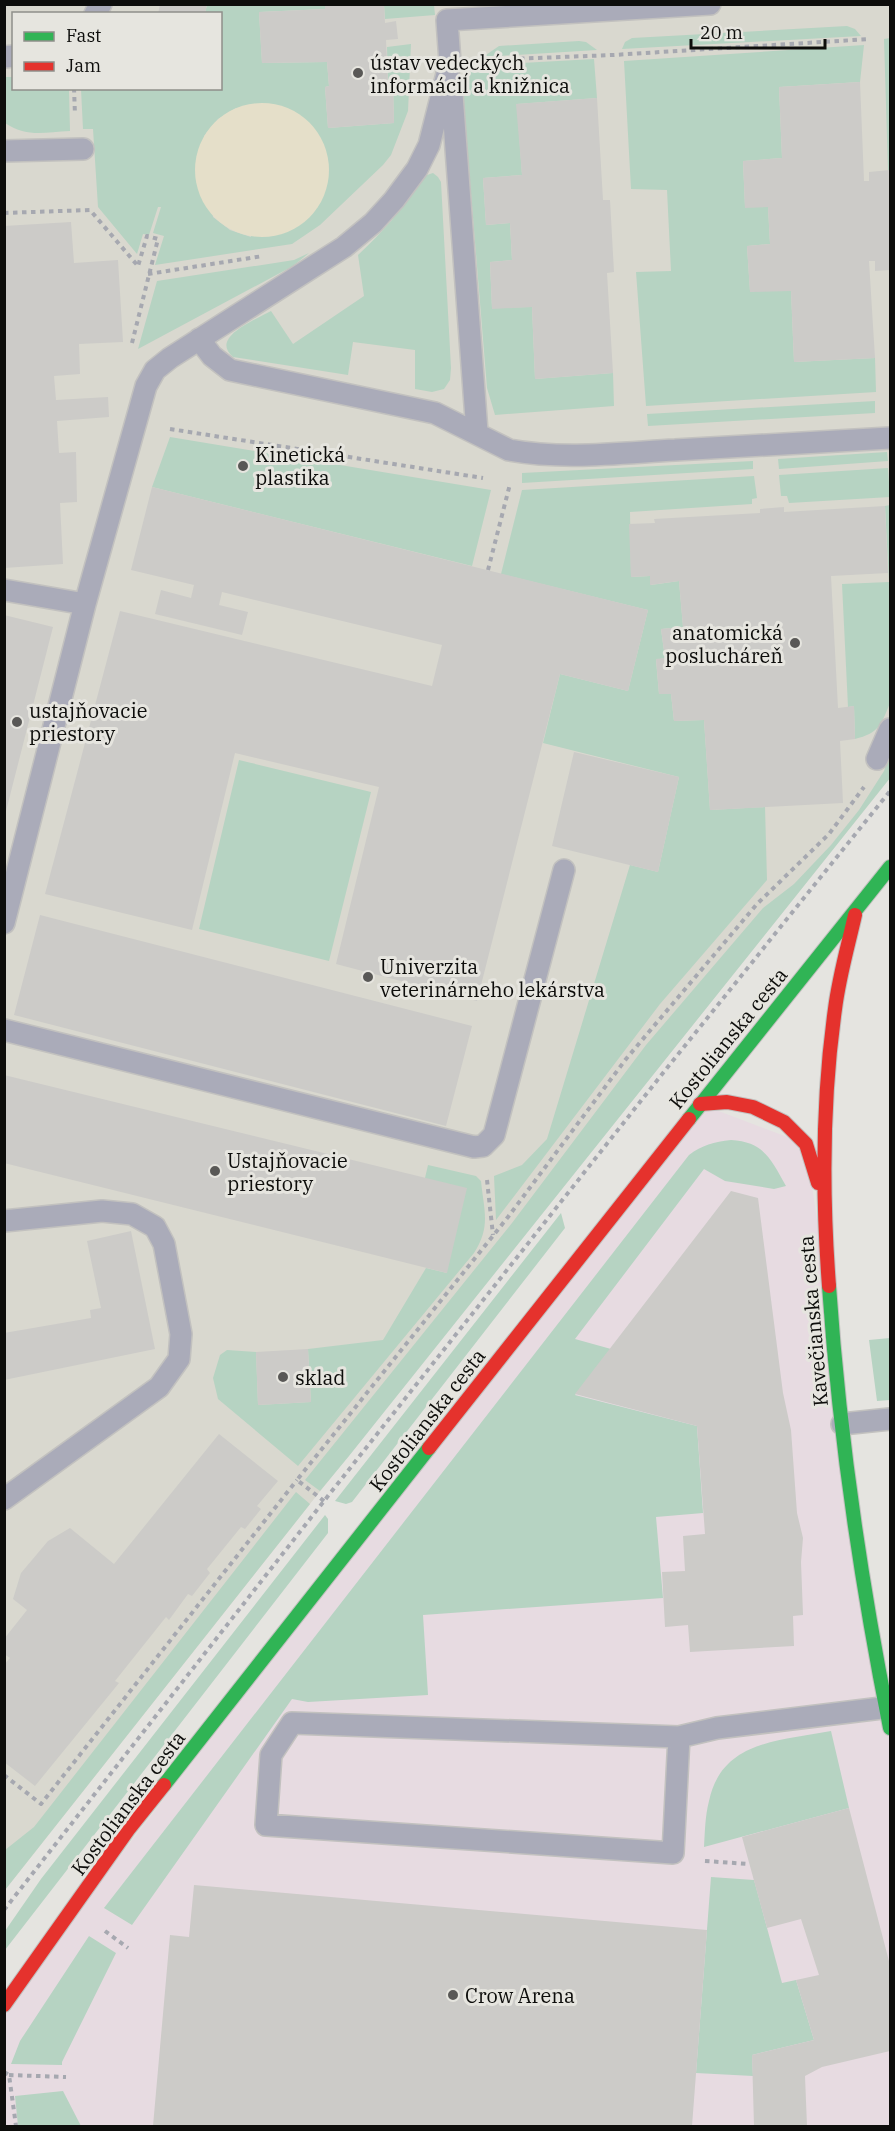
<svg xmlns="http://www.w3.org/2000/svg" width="895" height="2131" font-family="'IBM Plex Serif',serif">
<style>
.commercial{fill:#e7dbe1}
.built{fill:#d9d8cf;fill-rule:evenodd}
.green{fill:#b6d3c2;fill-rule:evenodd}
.sand{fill:#e5dfc9}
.building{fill:#cccbc8}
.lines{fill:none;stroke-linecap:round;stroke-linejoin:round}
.lane-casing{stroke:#c2c1bf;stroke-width:24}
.fast-casing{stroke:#c2c1bf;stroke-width:16}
.jam-casing{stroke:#c2c1bf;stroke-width:16}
.path{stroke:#a6a8b0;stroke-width:4;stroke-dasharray:4.5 4.5;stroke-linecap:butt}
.lane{stroke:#aaabb9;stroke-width:21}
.fast{stroke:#30b455;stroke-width:14}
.jam{stroke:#e5322d;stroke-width:14}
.poi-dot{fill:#595856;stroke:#e6e5df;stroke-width:2}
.labels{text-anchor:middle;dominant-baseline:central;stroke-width:6;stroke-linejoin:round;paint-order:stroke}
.poi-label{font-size:20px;fill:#0d0d0b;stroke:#e6e5df;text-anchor:start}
.street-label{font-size:20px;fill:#0d0d0b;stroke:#e6e5df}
</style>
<rect width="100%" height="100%" fill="#e5e4e0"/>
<!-- commercial -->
<path class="commercial" d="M700,1104l106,40 84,584v398h-885v-121z"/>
<!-- built -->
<path class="built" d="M5,5h885v773l-580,726 -305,386zM14,14h206v74h-206z"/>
<!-- green -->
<path class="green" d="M207,5h118v4l-66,3 3,51 65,-1 2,24 -4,1 3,41 66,-5 -1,-39h-5l-1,-37 24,-3 -3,67 -17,44 -8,10 -63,60 -28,19 -137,21 9,-29 -11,-3 8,-26h-3l-9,28 -6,-1 -6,20 -39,-47 -5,-78h-10l-2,-40 139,-1v-74l-15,-1zM236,108l15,129 -21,-7 -17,-13 -9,-81 14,-17z
M384,5h50l1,10 -50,4z
M847,26l8,3 6,7 -239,13 3,-7 7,-4z
M890,38v132l-2,1 -4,-132z
M579,41l7,1 11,8 -114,7 16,-11z
M864,45l-4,37 -81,5 3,71 -39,3 2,46h23l2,37 -23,2 3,45h41l3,71 81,-4 1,34 -230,14 -10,-134 35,-1 -4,-81 -36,-1 -7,-128z
M594,59l3,39 -80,6 5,71 -39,3 3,47 24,-2 2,37 -22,2 2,46 40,-1 3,72 78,-6 1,33 -119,9 -8,-27 -25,-305 5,-14 3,-3z
M5,77h8l1,11 55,1 1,42c-26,1 -42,7 -65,-8z
M433,173l5,4 3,5 10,186 -1,12 -6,9 -12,3 -17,-3v-39l-62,-8 -5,33 -115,-18c-24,-20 24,-38 38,-46l22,33 71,-48 -6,-41c12,-11 23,-23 34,-35 11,-13 24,-44 41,-47z
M309,253l-16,13 -155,83 19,-68 137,-21z
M875,401v12l-227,13 -1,-12z
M170,437l321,53 -19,76 -320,-79z
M887,452l1,9 -109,8 -1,-10z
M753,461v8l-231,14v-10z
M888,468l2,29 -101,6 -2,-7h-6l-2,-21z
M754,476l3,22 -5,1v5l-122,8 1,65 19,-1 1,9 28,-4 4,46 -22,2 4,29 -9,2 3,34h12l3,27 30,-1 6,90 55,-3 2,73 -107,124 -164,216 -2,-44 28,-11 25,-26 83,-274 28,7 21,-95 -136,-34 17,-69 68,17 20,-81 -147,-36 21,-84z
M890,505v198c-9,22 -11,30 -35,36l-1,-33 -6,1 -6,-123 47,-2 -4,-76z
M890,753v25l-541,678 -29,35 -15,-11 207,-257 134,-178 117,-137 31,-24 37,-39 28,-35 25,-39z
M239,760l132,32 -42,169 -130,-32z
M731,1140c33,2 40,19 55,46l-12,3 -49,-8 -21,-12 -129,170 36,10 -36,46 122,31 6,87 -47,4 7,81 -240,17 5,80 -120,7 -16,-3 -160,226 -28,-17 585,-753c13,-10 25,-13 42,-15z
M428,1165l48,11 5,5c3,30 10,45 -7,72l-176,213 -80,-67 -5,-21 7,-23 7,-5 29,2 2,53 53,-3 -3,-53 75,-9 43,-72 21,5 -22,-95z
M561,1213l4,15 -213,274 -6,2 -11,-3z
M890,1338v62l-13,1 -8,-61z
M296,1492l14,12 -305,386v-40l29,-23z
M325,1515l3,4v14l-323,417v-19l36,-52z
M831,1731l18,77 -145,39c1,-15 1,-31 5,-46 13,-61 71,-60 122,-70z
M711,1877l43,3 28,103 14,-3 18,60 -62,15 1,21 -57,-3z
M89,1936l27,17 -54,109v3l-51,-1 9,-23z
M63,2091l18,35h-63l-3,-30z"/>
<!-- sand -->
<path class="sand" d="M195 170a67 67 0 1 1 134 0a67 67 0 1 1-134 0Z"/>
<!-- building -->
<path class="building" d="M160,4h47l-2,10h-47z
M325,4h59l1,19 11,-2 2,18 -12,1 2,44 5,-1 1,40 -66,5 -3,-41 4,-1 -2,-24 -65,1 -3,-51 66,-3z
M860,82l4,99h5v-9l21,-2v100l-15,1v-10h-6l6,97 -81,4 -3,-71 -41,1 -3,-46 23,-2 -2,-37 -23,1 -2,-47 39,-3 -3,-71z
M597,98l6,102h7l4,72 -7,1 6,100 -78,6 -3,-72 -40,2 -2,-47 22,-2 -2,-37 -24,2 -3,-47 39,-3 -6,-71z
M71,222l3,41 44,-3 5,82 -44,2 1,30 -26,2 2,24 52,-3 1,20 -52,4 2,32 17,-1 1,50 -17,1 3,61 -59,4v-342z
M152,487l496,123 -20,81 -68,-17 -83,327 -141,-37 43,-177 -144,-34 -43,177 -147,-36 75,-283 312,75 10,-41 -220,-53 -3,13 29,7 -6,23 -87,-21 6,-24 30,8 3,-13 -63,-15z
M885,506l3,67 -57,3 7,132 16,-2 1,33 -15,2 3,62 -133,7 -6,-90 -30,1 -3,-27h-12l-3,-35 9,-1 -4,-29 22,-2 -4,-46 -29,4v-9l-19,1 -2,-53 26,-1 -1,-4 106,-6v-4l24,-2v5z
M4,615l49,12 -48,188 -1,-1z
M574,752l105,25 -21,95 -106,-26z
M40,915l432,111 -26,100 -432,-111z
M4,1075l463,113 -20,85 -443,-110z
M731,1191l27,7 25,195 8,37 6,83 6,25 -2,24 2,53 -10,1 1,30 -104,6 -2,-27 -23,2 -3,-55 23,-1 -2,-35 22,-2 -8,-108 -122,-32z
M131,1231l24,118 -151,31v-47l87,-15 -1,-8 11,-2 -14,-67z
M308,1349l3,53 -53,3 -2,-53z
M219,1434l59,47 -21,25 4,3 -16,20 -4,-2 -34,42 3,4 -18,23 -4,-2 -19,26 -3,-3 -51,64 4,2 -84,103 -31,-24v-97l6,-7 -6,-4v-15l23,-29 -14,-11 8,-26 27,-32 22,-13 44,36z
M849,1808l41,157v86l-68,16 -17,9 2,50h-53l-2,-71 62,-15 -18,-60 23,-5 -18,-56 -34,9 -25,-91z
M194,1885l513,45 -15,196h-539l17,-191 19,2z"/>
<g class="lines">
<defs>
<path id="lane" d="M95,14l6,-10
M4,57l10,-1
M451,81l26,351
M4,151l79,-2
M199,339l13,17 18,14 205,43 74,37c55,10 111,3 166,0 72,-4 144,-8 215,-12
M4,590l81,14
M877,759l13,-30
M4,923l81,-319 61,-218 9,-16 15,-12 174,-111 29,-24 21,-23 23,-31 12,-24 21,-83 -3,-42 263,-16
M4,1030l470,117 9,-1 11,-11 70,-265
M4,1221l98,-10 30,3 23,13 9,17 17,90 -2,25 -20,28 -155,112
M842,1424l48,-5
M679,1737l-6,116 -407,-28 5,-70 21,-32 387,14 38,-9 173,-21"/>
<path id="fast" d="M689,1119l201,-252
M829,1286c10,148 32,297 61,442
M164,1785l265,-337"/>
<path id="jam" d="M700,1104l27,-2 26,5 31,15 22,22 12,39
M829,1286c-7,-92 -7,-185 6,-277 4,-32 13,-63 20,-94
M429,1448l260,-329
M4,2005l124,-175 36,-45"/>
</defs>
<!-- lane casing -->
<use href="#lane" class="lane-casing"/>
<!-- fast casing -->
<use href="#fast" class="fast-casing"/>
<!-- jam casing -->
<use href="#jam" class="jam-casing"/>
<!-- path -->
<path class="path" d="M484,60l129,-5 257,-16
M74,88l1,27
M4,213l86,-3 48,56
M148,274l115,-18
M132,343l26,-104 -11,-3 -9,30
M170,429l313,49
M488,570l22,-86
M487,1180l6,55
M324,1501l-27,-21 211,-263 118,-158 131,-155 72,-70 35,-47
M4,1775l37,29 256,-324
M705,1861l44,3
M4,1910l320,-409 339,-428 227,-282
M105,1931l23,17
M4,2072l5,3 7,51
M9,2075l57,2"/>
<!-- lane -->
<use href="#lane" class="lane"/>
<!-- fast -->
<use href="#fast" class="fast"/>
<!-- jam -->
<use href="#jam" class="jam"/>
</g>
<!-- markers -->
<g class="poi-dot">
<circle cx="358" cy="73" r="6"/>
<circle cx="243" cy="466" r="6"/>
<circle cx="795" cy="643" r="6"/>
<circle cx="17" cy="722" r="6"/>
<circle cx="368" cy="977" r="6"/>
<circle cx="215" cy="1171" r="6"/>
<circle cx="283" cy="1377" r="6"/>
<circle cx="453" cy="1995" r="6"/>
</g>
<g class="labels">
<!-- poi labels -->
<g class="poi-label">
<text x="370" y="62">ústav vedeckých<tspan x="370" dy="23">informáciĺ a knižnica</tspan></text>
<text x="255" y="454">Kinetická<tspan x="255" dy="23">plastika</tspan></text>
<text x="783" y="632" text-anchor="end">anatomická<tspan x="783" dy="23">poslucháreň</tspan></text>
<text x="29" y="710">ustajňovacie<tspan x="29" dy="23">priestory</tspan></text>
<text x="380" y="966">Univerzita<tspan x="380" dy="23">veterinárneho lekárstva</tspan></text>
<text x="227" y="1160">Ustajňovacie<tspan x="227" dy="23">priestory</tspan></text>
<text x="295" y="1377">sklad</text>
<text x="465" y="1995">Crow Arena</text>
</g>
<!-- street labels -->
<g class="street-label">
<text transform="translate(728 1038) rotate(-51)">Kostolianska cesta</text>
<text transform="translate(813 1321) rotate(-95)">Kavečianska cesta</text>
<text transform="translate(427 1420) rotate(-52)">Kostolianska cesta</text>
<text transform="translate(128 1803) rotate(-53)">Kostolianska cesta</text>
</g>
</g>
<!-- border -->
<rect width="895" height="2131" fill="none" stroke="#0d0d0b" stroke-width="12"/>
<!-- legend -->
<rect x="12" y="12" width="210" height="78" fill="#e6e5df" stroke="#8f8f8a" stroke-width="1.5"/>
<rect x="24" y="32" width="30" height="9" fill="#30b455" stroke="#8f8f8a" stroke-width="1.5"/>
<text x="66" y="42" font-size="18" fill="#0d0d0b">Fast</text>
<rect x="24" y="62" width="30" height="9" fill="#e5322d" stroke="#8f8f8a" stroke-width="1.5"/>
<text x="66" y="72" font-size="18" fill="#0d0d0b">Jam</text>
<!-- scale -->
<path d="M691 39v9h134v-9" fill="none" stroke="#0d0d0b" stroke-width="3"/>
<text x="700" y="39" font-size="18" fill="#0d0d0b" stroke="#e6e5df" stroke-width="4.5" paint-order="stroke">20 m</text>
</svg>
